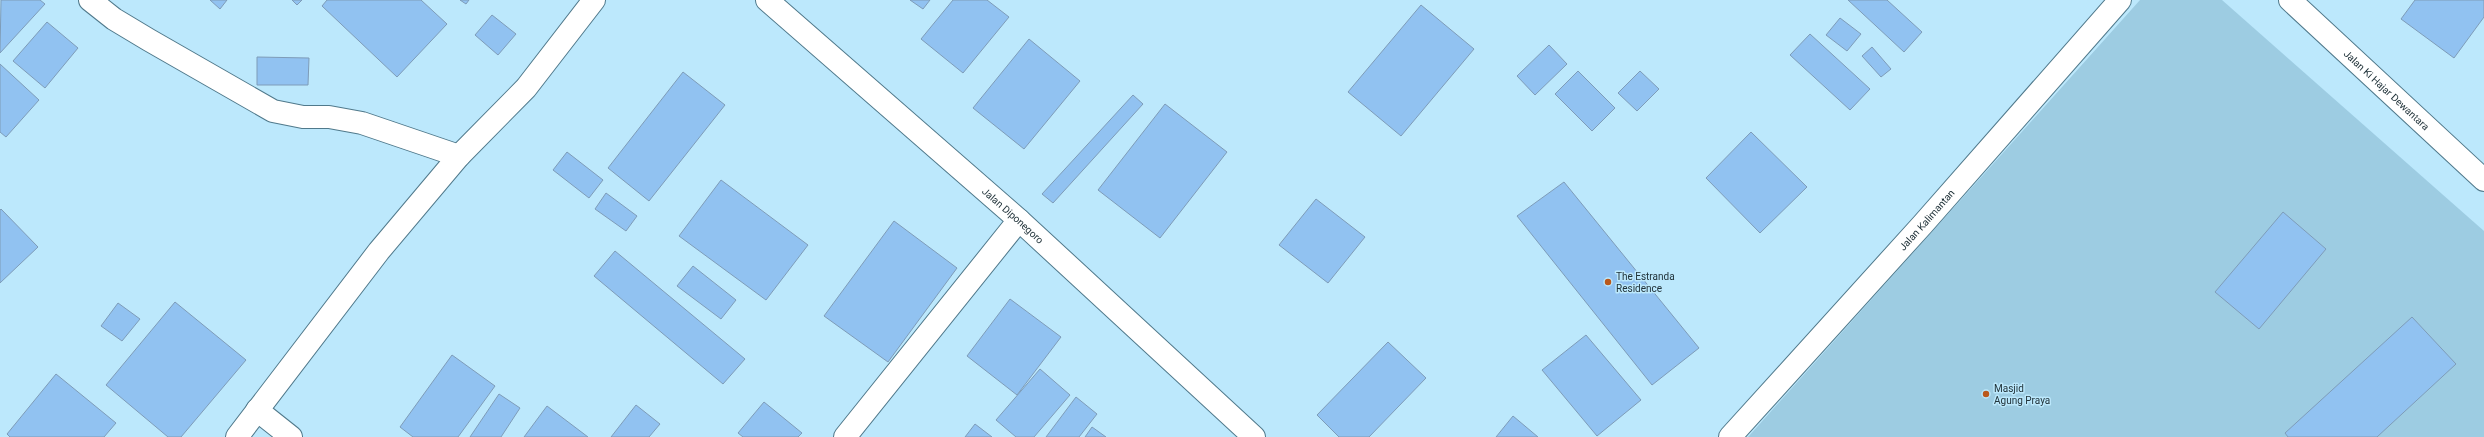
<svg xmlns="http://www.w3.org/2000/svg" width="2484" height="437" font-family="Roboto,sans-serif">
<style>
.green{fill:#9dcce2}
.building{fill:#91c2f1;stroke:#7e9cb8}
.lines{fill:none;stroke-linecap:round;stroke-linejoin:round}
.minor-casing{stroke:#50798b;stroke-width:24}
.tertiary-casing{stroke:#50798b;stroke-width:24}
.secondary-casing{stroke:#50798b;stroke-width:24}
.minor{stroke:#fff;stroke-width:22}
.tertiary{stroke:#fff;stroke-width:22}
.secondary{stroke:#fff;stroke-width:22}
.poi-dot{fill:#ba581b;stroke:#bce8fc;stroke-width:1.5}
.labels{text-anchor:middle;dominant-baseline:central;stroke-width:3;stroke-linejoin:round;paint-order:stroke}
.street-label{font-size:10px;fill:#21333a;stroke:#bce8fc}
.poi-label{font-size:10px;fill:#21333a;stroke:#bce8fc;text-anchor:start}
</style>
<rect width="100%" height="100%" fill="#bce8fc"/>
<!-- green -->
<path class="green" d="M2140,0h82l262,231v206h-736z"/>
<!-- building -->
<path class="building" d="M1,0h39l5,4 -45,49z
M210,0h17l-7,9z
M292,0h10l-5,5z
M327,0h94l26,24 -50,53 -75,-71z
M460,0h9l-3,4z
M910,0h20l-7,9z
M953,0h34l22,17 -46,56 -42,-34z
M1848,0h39l35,32 -18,20z
M2415,0h69v17l-30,41 -53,-39z
M1421,5l53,44 -73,87 -53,-44z
M492,15l24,19 -18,21 -23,-20z
M1840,18l21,16 -14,17 -21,-16z
M47,22l31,26 -33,40 -32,-27z
M1810,34l60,55 -20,21 -60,-55z
M1029,39l51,42 -56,68 -51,-41z
M1549,45l18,19 -32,31 -18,-19z
M1872,47l19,22 -10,8 -19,-21z
M257,57l52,1 -1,27h-51z
M0,64l39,36 -33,37 -6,-5z
M1578,71l37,37 -23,23 -37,-37z
M1640,71l19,18 -22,22 -19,-18z
M683,72l42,33 -76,96 -41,-33z
M1133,95l10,9 -90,99 -11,-9z
M1165,104l62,48 -67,86 -62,-48z
M1751,132l56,55 -47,46 -54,-55z
M567,152l36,28 -14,18 -36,-28z
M721,180l87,65 -42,55 -87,-64z
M1564,182l135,166 -47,37 -135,-169z
M606,193l31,23 -11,15 -31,-22z
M1316,199l49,38 -37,46 -49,-38z
M1,209l37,38 -38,36v-73z
M2283,212l43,37 -67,80 -44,-37z
M894,221l63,47 -69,94 -64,-46z
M615,251l130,108 -22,25 -129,-108z
M693,266l43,34 -15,19 -44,-33z
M1010,299l51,38 -44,58 -50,-39z
M175,302l71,58 -65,77h-13l-62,-52z
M118,303l22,16 -18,22 -21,-15z
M2412,317l44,47 -79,73h-89l-3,-4z
M1586,335l55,65 -44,36 -55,-66z
M1388,342l38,36 -57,59h-30l-22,-22z
M452,355l43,31 -37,51h-45l-13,-10z
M1040,369l30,26 -36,42h-18l-20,-17z
M56,374l60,49 -12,14h-94l-3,-3z
M499,394l21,14 -19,29h-31z
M1076,397l21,17 -18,23h-33z
M764,402l38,31 -4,4h-55l-5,-4z
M636,405l24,19 -11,13h-38z
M547,406l41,31h-64z
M1513,416l25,21h-42z
M975,424l17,13h-27z
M1092,427l14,10h-21z"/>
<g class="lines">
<defs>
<g id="minor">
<path d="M90,0l24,19 35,21 124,71 30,6h26l33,6 97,33"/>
<path d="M257,410l34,27"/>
<path d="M845,437l174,-217"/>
<path id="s1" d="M1730,437l193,-213 197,-224"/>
</g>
<g id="tertiary">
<path id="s2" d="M2290,0l194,180"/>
</g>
<g id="secondary">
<path id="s3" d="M767,0l252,220 235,217"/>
<path d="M237,437l142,-186 80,-95 67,-68 68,-88"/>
</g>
</defs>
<!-- minor casing -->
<use href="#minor" class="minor-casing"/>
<!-- tertiary casing -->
<use href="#tertiary" class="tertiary-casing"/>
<!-- secondary casing -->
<use href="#secondary" class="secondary-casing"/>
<!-- minor -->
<use href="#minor" class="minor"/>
<!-- tertiary -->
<use href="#tertiary" class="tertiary"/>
<!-- secondary -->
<use href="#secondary" class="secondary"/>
</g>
<!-- markers -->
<g class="poi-dot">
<circle cx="1608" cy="282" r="4"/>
<circle cx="1986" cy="394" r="4"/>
</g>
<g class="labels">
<!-- street labels -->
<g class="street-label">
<text stroke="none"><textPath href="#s2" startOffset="132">Jalan Ki Hajar Dewantara</textPath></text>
<text stroke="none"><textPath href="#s3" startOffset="327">Jalan Diponegoro</textPath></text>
<text stroke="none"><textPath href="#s1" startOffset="293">Jalan Kalimantan</textPath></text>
</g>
<!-- poi labels -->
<g class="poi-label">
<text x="1616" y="276">The Estranda<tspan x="1616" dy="12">Residence</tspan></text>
<text x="1994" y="388">Masjid<tspan x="1994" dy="12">Agung Praya</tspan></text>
</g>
</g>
</svg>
